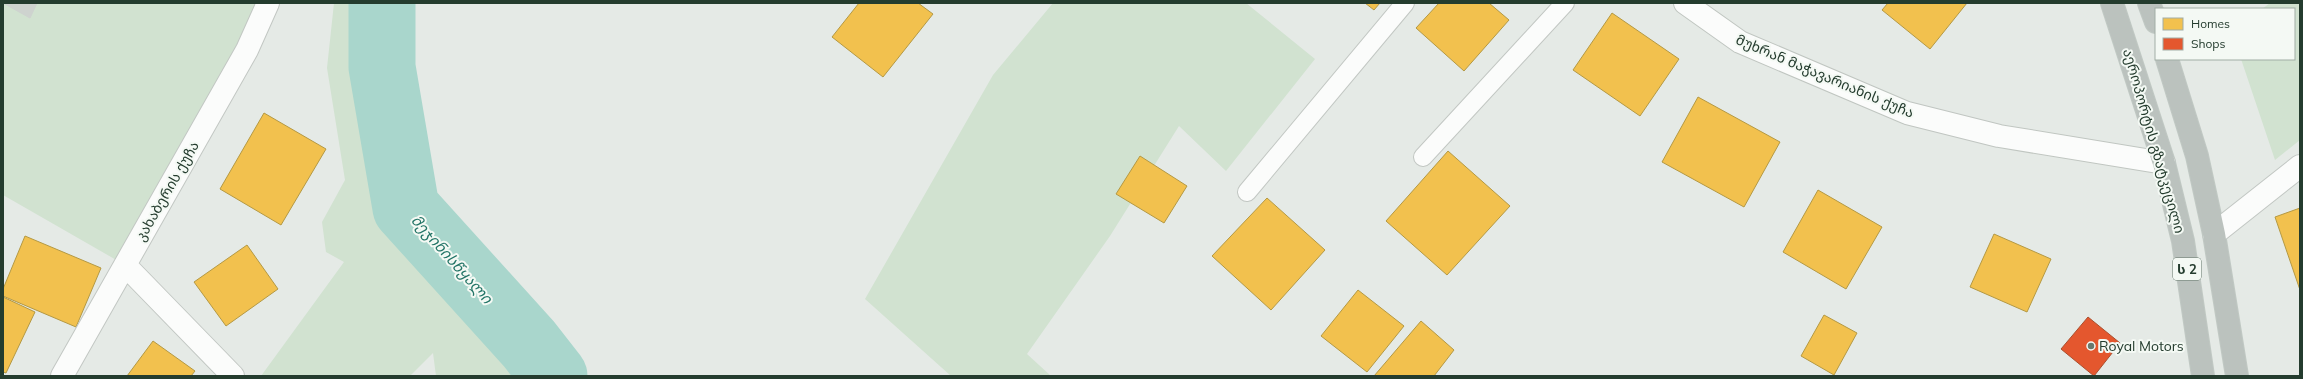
<svg xmlns="http://www.w3.org/2000/svg" width="2303" height="379" font-family="Mulish,'Noto Sans Georgian',sans-serif">
<style>
.green{fill:#d1e2d0}
.homes{fill:#f2c14e;stroke:#b49944}
.shops{fill:#e4572e;stroke:#aa4f2e}
.lines{fill:none;stroke-linecap:round;stroke-linejoin:round}
.river{stroke:#a9d6cc;stroke-width:67}
.building{fill:#ced3cf;stroke:#ced3cf}
.lane-casing{stroke:#c2c7c3;stroke-width:20}
.street-casing{stroke:#c2c7c3;stroke-width:24}
.secondary-casing{stroke:#c0c6c1;stroke-width:24}
.highway-casing{stroke:#c1c9c4;stroke-width:24}
.lane{stroke:#fbfcfb;stroke-width:18}
.street{stroke:#fbfcfb;stroke-width:22}
.secondary{stroke:#fbfcfb;stroke-width:22}
.highway{stroke:#bbc2be;stroke-width:22}
.poi-dot{fill:#68796e;stroke:#f4f9f4;stroke-width:1.5}
.labels{text-anchor:middle;dominant-baseline:central;stroke-width:4;stroke-linejoin:round;paint-order:stroke}
.shield{fill:#f4f9f4;stroke:#627569;stroke-width:1}
.shield-label{font-size:13px;font-weight:bold;fill:#243c2e}
.street-label{font-size:14px;fill:#243c2e;stroke:#f4f9f4}
.poi-label{font-size:14px;fill:#243c2e;stroke:#f4f9f4;text-anchor:start}
.water-label{font-size:15px;font-style:italic;fill:#227466;stroke:#f4f9f4}
</style>
<rect width="100%" height="100%" fill="#e5eae6"/>
<!-- green -->
<path class="green" d="M3,3h265l-143,262 -122,-70z
M334,3h48v64l24,141 109,121 38,47h-117l-3,-23 -23,23h-149l83,-114 -18,-10 -4,-30 23,-42 -18,-112z
M1053,3h193l69,56 -89,112 -47,-45 -69,110 -83,118 24,22h-100l-86,-77 128,-224z
M2270,3h30v137l-25,20 -34,-101h53v-50h-32z"/>
<!-- homes -->
<path class="homes" d="M859,3h59l15,11 -50,63 -51,-40z
M1365,3h15l-6,7z
M1439,3h50l20,17 -45,51 -48,-43z
M1888,3h79l-37,46 -48,-39z
M1612,13l67,46 -39,57 -67,-46z
M1698,97l82,45 -36,65 -82,-45z
M264,113l62,36 -45,76 -61,-36z
M1448,151l62,55 -63,69 -61,-54z
M1140,156l47,30 -23,37 -48,-29z
M1818,190l64,37 -36,62 -63,-37z
M1267,198l58,52 -54,60 -59,-54z
M2300,208v82l-25,-73z
M1994,234l57,25 -24,53 -57,-25z
M25,236l76,32 -25,59 -73,-31v-7z
M247,245l31,44 -52,37 -32,-44z
M1358,290l46,36 -37,46 -46,-36z
M3,297l32,15 -29,61 -3,-1z
M1824,315l33,18 -23,42 -33,-19z
M1421,321l33,29 -20,26h-60z
M153,341l42,30 -4,5h-64z"/>
<!-- shops -->
<path class="shops" d="M2088,317l32,26 -26,33 -33,-27z"/>
<g class="lines">
<!-- river -->
<path class="river" d="M382,3v64l24,141 123,136 25,32"/>
</g>
<!-- building -->
<path class="building" d="M3,3h34l-7,15z"/>
<g class="lines">
<defs>
<path id="lane" d="M1423,157l142,-154
M1247,192l158,-189"/>
<path id="street" d="M2214,234l86,-68
M125,265l108,111
M62,376l185,-326 21,-47"/>
<path id="secondary" d="M1685,3l55,39 167,71 92,23 165,27"/>
<path id="highway" d="M2112,3l52,160 19,78 20,135
M2149,3l7,19
M2167,59l30,97 17,78 23,142"/>
</defs>
<!-- lane casing -->
<use href="#lane" class="lane-casing"/>
<!-- street casing -->
<use href="#street" class="street-casing"/>
<!-- secondary casing -->
<use href="#secondary" class="secondary-casing"/>
<!-- highway casing -->
<use href="#highway" class="highway-casing"/>
<!-- lane -->
<use href="#lane" class="lane"/>
<!-- street -->
<use href="#street" class="street"/>
<!-- secondary -->
<use href="#secondary" class="secondary"/>
<!-- highway -->
<use href="#highway" class="highway"/>
</g>
<!-- markers -->
<circle class="poi-dot" cx="2091" cy="346" r="4"/>
<g class="labels">
<!-- shield labels -->
<rect class="shield" x="2173" y="258" width="28" height="22" rx="3"/>
<g class="shield-label">
<text x="2187" y="269">ს 2</text>
</g>
<!-- street labels -->
<g class="street-label">
<text transform="translate(1825 76) rotate(23)">მუხრან მაჭავარიანის ქუჩა</text>
<text transform="translate(2154 141) rotate(74)">აეროპორტის გზატკეცილი</text>
<text transform="translate(167 191) rotate(-60)">კახაბერის ქუჩა</text>
</g>
<!-- poi labels -->
<g class="poi-label">
<text x="2099" y="346">Royal Motors</text>
</g>
<!-- water labels -->
<g class="water-label">
<text transform="translate(452 259) rotate(48)">მეჯინისწყალი</text>
</g>
</g>
<!-- border -->
<rect width="2303" height="379" fill="none" stroke="#243c2e" stroke-width="8"/>
<!-- legend -->
<rect x="2155" y="8" width="140" height="52" fill="#f4f9f4" stroke="#a1ada5"/>
<rect x="2163" y="18" width="20" height="12" fill="#f2c14e" stroke="#a1ada5"/>
<text x="2191" y="28" font-size="12" fill="#243c2e">Homes</text>
<rect x="2163" y="38" width="20" height="12" fill="#e4572e" stroke="#a1ada5"/>
<text x="2191" y="48" font-size="12" fill="#243c2e">Shops</text>
</svg>
